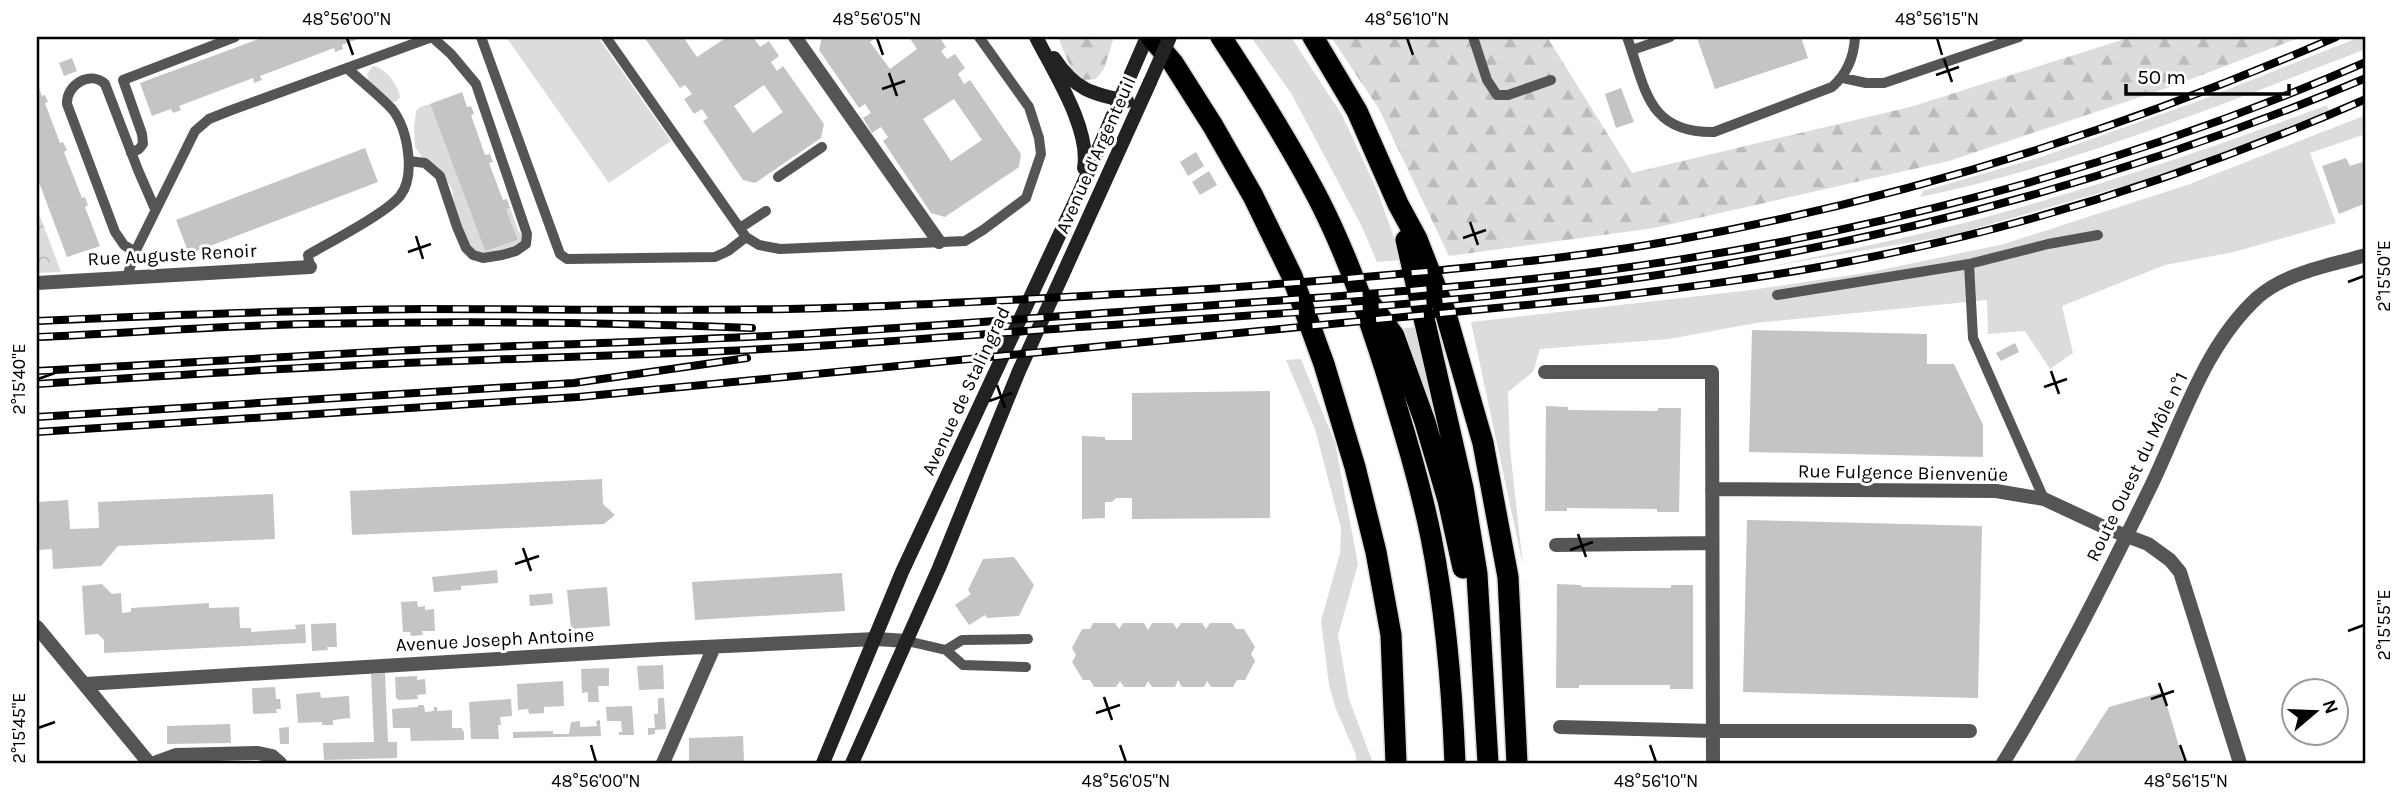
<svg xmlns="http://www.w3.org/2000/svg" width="2403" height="800" font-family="Karla,sans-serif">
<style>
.grass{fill:#dcdcdc}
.forest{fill:url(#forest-firs)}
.park{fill:url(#park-crowns)}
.building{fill:#c4c4c4;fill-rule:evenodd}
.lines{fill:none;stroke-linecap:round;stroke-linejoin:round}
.highway-casing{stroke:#dbdbdb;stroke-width:24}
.lane{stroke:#555;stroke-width:10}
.street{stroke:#555;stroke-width:14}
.secondary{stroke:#222;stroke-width:14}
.highway{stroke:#000;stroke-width:21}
.rail-casing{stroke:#000;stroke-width:8}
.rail{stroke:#fff;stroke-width:5;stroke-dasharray:16;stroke-linecap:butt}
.secondary-bridge{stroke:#222;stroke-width:14}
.ticks{fill:none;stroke:#000;stroke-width:2.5}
.labels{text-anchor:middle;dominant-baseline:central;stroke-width:6;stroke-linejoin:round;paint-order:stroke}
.street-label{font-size:19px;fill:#000;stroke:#fff}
.neatline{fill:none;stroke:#000;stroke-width:2.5}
.ticks-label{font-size:18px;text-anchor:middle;fill:#000}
</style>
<defs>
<pattern id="forest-firs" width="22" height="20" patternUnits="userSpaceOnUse" patternTransform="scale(1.75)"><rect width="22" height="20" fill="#dcdcdc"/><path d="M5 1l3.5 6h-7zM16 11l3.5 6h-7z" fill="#bbb"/></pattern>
<pattern id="park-crowns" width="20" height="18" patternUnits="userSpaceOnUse" patternTransform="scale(1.75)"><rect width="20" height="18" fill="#dcdcdc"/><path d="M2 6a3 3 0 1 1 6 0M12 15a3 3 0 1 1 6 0" fill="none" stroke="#bbb"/></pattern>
</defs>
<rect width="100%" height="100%" fill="#fff"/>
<!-- grass -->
<path class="grass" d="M506,37h92l73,104 -62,42z
M1251,37h40l51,78 35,75 25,70 -25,2 -16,-37 -70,-132z
M2360,37h6v12c-146,56 -292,116 -446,148l3,-6 118,-34 160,-57z
M373,66c13,2 25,19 27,31l-4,5h-3l-24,-21 -2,-7z
M430,104l55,147 33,-11 -12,-31 4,-1 9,24 3,3v7l-6,6 -35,6 -12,-7 -14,-36 -3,-22 -5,-8 -7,-11 -18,-13 -7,-10 -1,-19 2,-17 4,-4z
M2327,105l2,6 -122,48 -59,20 -195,56 -185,32c74,-16 149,-31 222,-51 114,-32 226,-69 337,-111z
M2366,115v19l-56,19 26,70 -102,29 -69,13 -103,41 11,47 -23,16 -25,-38 -37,3 -1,-34 -231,23 -87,16 -129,10 -7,23 -25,20 2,57 13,117 -52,-244 280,-32 120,-18 133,-28 186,-60z
M1420,327l25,110 -6,-2 -35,-107z
M1301,359l34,84 23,121 -20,71 11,64 24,64h-17v-8l-20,-46 -7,-24 -8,-64 19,-68 1,-25 -26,-99 -29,-69z"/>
<!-- forest -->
<path class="forest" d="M1058,37h56l-10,32 -8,10 -12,1 -13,-11z
M1331,37h216l85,136 278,-66 221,-70h170l-128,49 -224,75 -295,67 -205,28 -70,-147z"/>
<!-- park -->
<path class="park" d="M37,208l24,64 -24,1z"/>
<!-- building -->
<path class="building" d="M264,37h99l-21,8 1,4 -8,3 -1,-4 -74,28 2,4 -8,3 -1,-5 -74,28 2,4 -8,3 -2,-4 -19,7 -12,-33z
M644,37h39l14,20 30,-20h26l7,10 9,-6 10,15 -8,6 6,9 6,-5 41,58 -3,14 -66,45 -12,-3 -40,-59 5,-3 -6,-9 -8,5 -10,-15 8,-5 -7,-9 -5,3zM764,85l19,27 -30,21 -19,-27z
M822,37h55l-7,5 20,27 27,-20 -8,-12h30l7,10 -5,4 6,8 8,-5 10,14 -7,6 6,10 6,-4 51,74 -2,13 -74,50 -14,-4 -48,-72 5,-4 -7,-10 -9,6 -9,-15 8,-5 -6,-9 -6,4 -40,-58zM954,99l28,41 -31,21 -28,-42z
M1702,37h99l7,21 -93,31 -18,-51z
M72,58l5,13 -13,5 -5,-13z
M37,83l5,13 3,-1 3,7 -3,1 15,40 3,-1 4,8 -3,2 18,46 3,-1 3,8 -3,2 15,39 -33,11 -30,-80z
M1621,88l13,34 -18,6 -11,-34z
M462,92l5,15 4,-1 3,8 -3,1 14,40 5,-1 3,8 -4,1 14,37 4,-1 3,9 -4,1 12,31 -33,11 -55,-147z
M365,148l13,34 -189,72 -13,-34z
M1196,152l8,14 -16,10 -8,-14z
M2346,158l4,8 16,-5v42l-27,11 -17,-48z
M1209,171l8,14 -17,10 -8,-13z
M1752,330l175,4v30h27l29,61v32l-234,-5z
M2015,343l4,9 -18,9 -5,-8z
M1270,391v127l-138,1v-21h-16l-4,4h-7v16l-23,1v-83l23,1v3h27v-47z
M1546,406l22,1v3l90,1v-3h23l-2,104h-22v-3l-90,-1v3h-22z
M602,479l1,25 12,11 -11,9 -252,11 -2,-44z
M273,494l2,45 -157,7 -17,20 -48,3 -1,-20 -15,1v-48l31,-2 2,29 29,-1 -1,-26z
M1747,520l235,6 -4,172 -235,-6z
M1014,557l20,28 -15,31 -32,2 -2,-3 -16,10 -14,-20 16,-11 -3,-4 15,-31z
M497,570l1,13 -37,3v4l-27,2 -2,-15z
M842,573l3,38 -150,9 -3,-38z
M102,584l10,10 9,-1 1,20 9,-1v-4l78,-5v5l30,-1 1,21h11v4l45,-3 -1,-4 10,-1 1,19 -202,10v-13l-6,-6 -13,1 -3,-49z
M1557,584l24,1v2l90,1v-3h22v104h-23v-4h-91v3h-23z
M607,587l3,39 -39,3 -4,-39z
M552,593l1,11 -23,2 -1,-11z
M417,601l1,6 7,-1v4l9,-1 1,22h-13l1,4 -12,1 -1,-4h-7l-2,-30z
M336,623l1,24h-10l1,3 -16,1 -1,-27z
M1093,623h22l4,6 4,-6h21l4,7 4,-7h21l4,6 4,-6h21l4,6 4,-6h22l4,6h8l11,18 -4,7 4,7 -10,19h-8l-4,7h-22l-4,-6 -3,6h-22l-4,-7 -3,7h-23l-4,-6 -3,6h-21l-4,-6 -4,6h-22l-4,-7h-7l-11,-18 4,-7 -4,-7 10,-19h8z
M663,665l1,24 -25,1 -2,-24z
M609,668v18h-11l1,16h-11v-10l-6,1 -1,-24z
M385,673l3,69h9v16l-73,2 -1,-17 51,-1 -3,-68z
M417,676v4l8,-1 1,15 -9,1 1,4 -19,1 -3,-2 -1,-21z
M563,681l1,25 -20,1v6l-15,1 -1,-5 -10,1 -1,-26z
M275,687l1,12h4l1,10h-5l1,4 -24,1 -1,-26z
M320,692l1,6 28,-2 1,22 -17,2v5h-11v-3l-24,1 -2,-29z
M2163,692l21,71h-111l36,-56z
M658,698h6l2,31 -11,1v4l-7,1v-7h7l-1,-14h4z
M511,699l1,17 -12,1 1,8h-3l1,14h-28l-2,-37z
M418,705h6l1,7 9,-1v-4h3v4l15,-1v18h9l3,4v8l-53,1 -1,-13h-17l-1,-19 26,-2z
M632,706l2,29h-15v-3h3l-1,-11h-14l-1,-14z
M600,720l1,16 -88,2v-6l40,-1v3h16l2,-12 9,-1v6l17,-1 -1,-5z
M230,724l1,19 -64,1v-18z
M289,727v17h-9l-1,-16z
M743,736l1,25 -55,2v-25z"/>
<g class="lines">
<defs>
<path id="highway" d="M1151,37l22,26 40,63 40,70 39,80 32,88 31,103 21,85 15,83 5,128
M1221,37c35,53 69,107 98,163 29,57 50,118 69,178 16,53 32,105 43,159 15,75 21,150 24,226
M1313,37l44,74 41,93 19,35 28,72 38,132 25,134 9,186
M1406,240l57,248 14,86 11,189
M1370,303l24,33 31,86 23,78 15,68"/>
</defs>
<!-- highway casing -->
<use href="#highway" class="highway-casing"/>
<!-- lane -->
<path class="lane" d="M481,37l79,217 7,5 148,-2 13,-6 18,-14
M606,37l140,200 13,8 21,4 185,-8 18,-11 43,-32 15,-44 -2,-16 -10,-31 -50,-70
M1473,37l14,43 10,15h11l43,-15
M1627,37c19,52 20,96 87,95l118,-45c15,-13 22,-30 23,-50
M1632,50l38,-13
M1843,78l23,5h18l135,-46
M131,153l8,-4 4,-5 -1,-10 -19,-54 112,-43
M778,177l44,-30
M740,228l26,-17
M135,252l-11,-7 -9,-13 -48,-128c-1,-19 23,-34 38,-20l33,86 17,39
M1969,264l79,-20 50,-9
M310,267l-2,-12c22,-13 77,-41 92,-59 16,-20 8,-67 -8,-87 -13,-14 -30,-27 -44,-40
M127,277l8,-25 60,-121 14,-12 20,-8 203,-74 19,17 25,30 51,150 -1,10 -10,7 -14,4 -19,3 -10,-3 -7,-7 -9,-21 -17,-51 -15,-13 -16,-2
M1777,295l192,-31 4,74 71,161
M907,641l39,9
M1026,667l-63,-2 -17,-15 16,-10 66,-1"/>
<!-- street -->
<path class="street" d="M795,37l144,205
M37,283l273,-16
M1545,372h167l1,391
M1712,489l284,2 48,8 62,29 42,16 22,16 10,12 60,191
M1556,545l156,-2
M37,627l112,136
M85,684l576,-35 215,-10 31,2
M1560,727l153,4h257
M154,763l22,-8 82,-2 14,3 8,7
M663,763l51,-116
M2003,763c55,-89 102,-183 148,-277 31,-64 53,-140 107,-189 29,-25 73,-32 108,-42"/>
<!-- secondary -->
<path class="secondary" d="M1036,37c17,34 55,92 48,131
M1054,58c21,32 38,36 73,43
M823,763l79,-191 177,-379 68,-156
M852,763l87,-195 80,-197 131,-289"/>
<!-- highway -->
<use href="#highway" class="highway"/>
<defs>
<path id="rail" d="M37,321c129,-6 258,-11 387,-12 121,0 242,2 364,0 117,-2 234,-10 351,-16 98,-5 195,-13 293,-22 81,-8 163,-16 244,-31 228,-41 448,-111 660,-203
M37,337c90,-4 180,-11 270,-13 149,-3 297,-2 445,4
M37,371c118,-6 237,-14 355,-20 103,-5 206,-7 309,-12 131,-5 261,-16 391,-25 170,-13 340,-22 509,-43 261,-34 524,-104 765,-209
M37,384c122,-8 245,-16 367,-21 91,-4 182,-6 273,-10 134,-5 269,-16 403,-26 173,-12 348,-21 520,-44 263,-34 522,-102 766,-205
M37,417l537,-34 173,-25
M37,432l541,-35 1021,-99c82,-10 165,-20 247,-36 179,-34 353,-90 520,-163"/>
</defs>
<!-- rail casing -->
<use href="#rail" class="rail-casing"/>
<!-- rail -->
<use href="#rail" class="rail"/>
<!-- secondary-bridge -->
<path class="secondary-bridge" d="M1150,82l20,-45"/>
</g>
<!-- ticks -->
<path class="ticks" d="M347,38l6,17M877,38l6,17M1407,38l6,17M1937,38l5,17M1944,59l8,23M889,73l8,23M1936,75l23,-8M882,89l23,-8M1470,222l8,23M416,236l7,23M1463,238l23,-8M408,252l23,-8M2348,282l16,-6M2051,371l8,23M38,379l17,-6M997,385l8,23M2044,387l23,-8M989,401l23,-8M1578,534l8,23M523,548l8,23M1570,550l23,-8M515,564l24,-8M2348,631l16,-6M2159,683l8,23M1104,697l8,23M2151,699l23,-8M1096,713l24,-8M38,728l17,-6M591,745l5,17M1120,745l6,17M1650,745l6,17M2180,745l6,17"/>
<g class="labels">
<!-- street labels -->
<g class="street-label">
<text transform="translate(1096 155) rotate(-66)">Avenue d'Argenteuil</text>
<text transform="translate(172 255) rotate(-3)">Rue Auguste Renoir</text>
<text transform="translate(966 391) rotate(-65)">Avenue de Stalingrad</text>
<text transform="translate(2137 467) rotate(-64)">Route Ouest du Môle n°1</text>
<text transform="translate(1903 473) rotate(1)">Rue Fulgence Bienvenüe</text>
<text transform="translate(495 640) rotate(-3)">Avenue Joseph Antoine</text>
</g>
</g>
<!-- border -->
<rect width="2403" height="800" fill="none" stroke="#ffffff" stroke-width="77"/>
<!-- north arrow -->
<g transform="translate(2315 712) rotate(71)"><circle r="33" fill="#ffffff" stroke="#999999" stroke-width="2"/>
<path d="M0-5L12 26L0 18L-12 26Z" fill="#000000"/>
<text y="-10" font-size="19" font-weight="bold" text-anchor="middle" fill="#000000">N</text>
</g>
<!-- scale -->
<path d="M2126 84v10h163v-10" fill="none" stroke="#000000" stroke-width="3.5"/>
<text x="2137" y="84" font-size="21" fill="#000000" stroke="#ffffff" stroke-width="5" paint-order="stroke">50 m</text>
<rect x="38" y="38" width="2326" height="724" class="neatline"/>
<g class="ticks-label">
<text x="347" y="25">48°56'00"N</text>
<text x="877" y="25">48°56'05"N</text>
<text x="1407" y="25">48°56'10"N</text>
<text x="1937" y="25">48°56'15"N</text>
<text transform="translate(2384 276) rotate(-90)" y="6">2°15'50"E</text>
<text transform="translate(19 379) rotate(-90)" y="6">2°15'40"E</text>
<text transform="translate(2384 625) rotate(-90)" y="6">2°15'55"E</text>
<text transform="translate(19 728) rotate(-90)" y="6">2°15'45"E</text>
<text x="596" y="787">48°56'00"N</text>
<text x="1126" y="787">48°56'05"N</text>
<text x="1656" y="787">48°56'10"N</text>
<text x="2186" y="787">48°56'15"N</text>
</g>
</svg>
